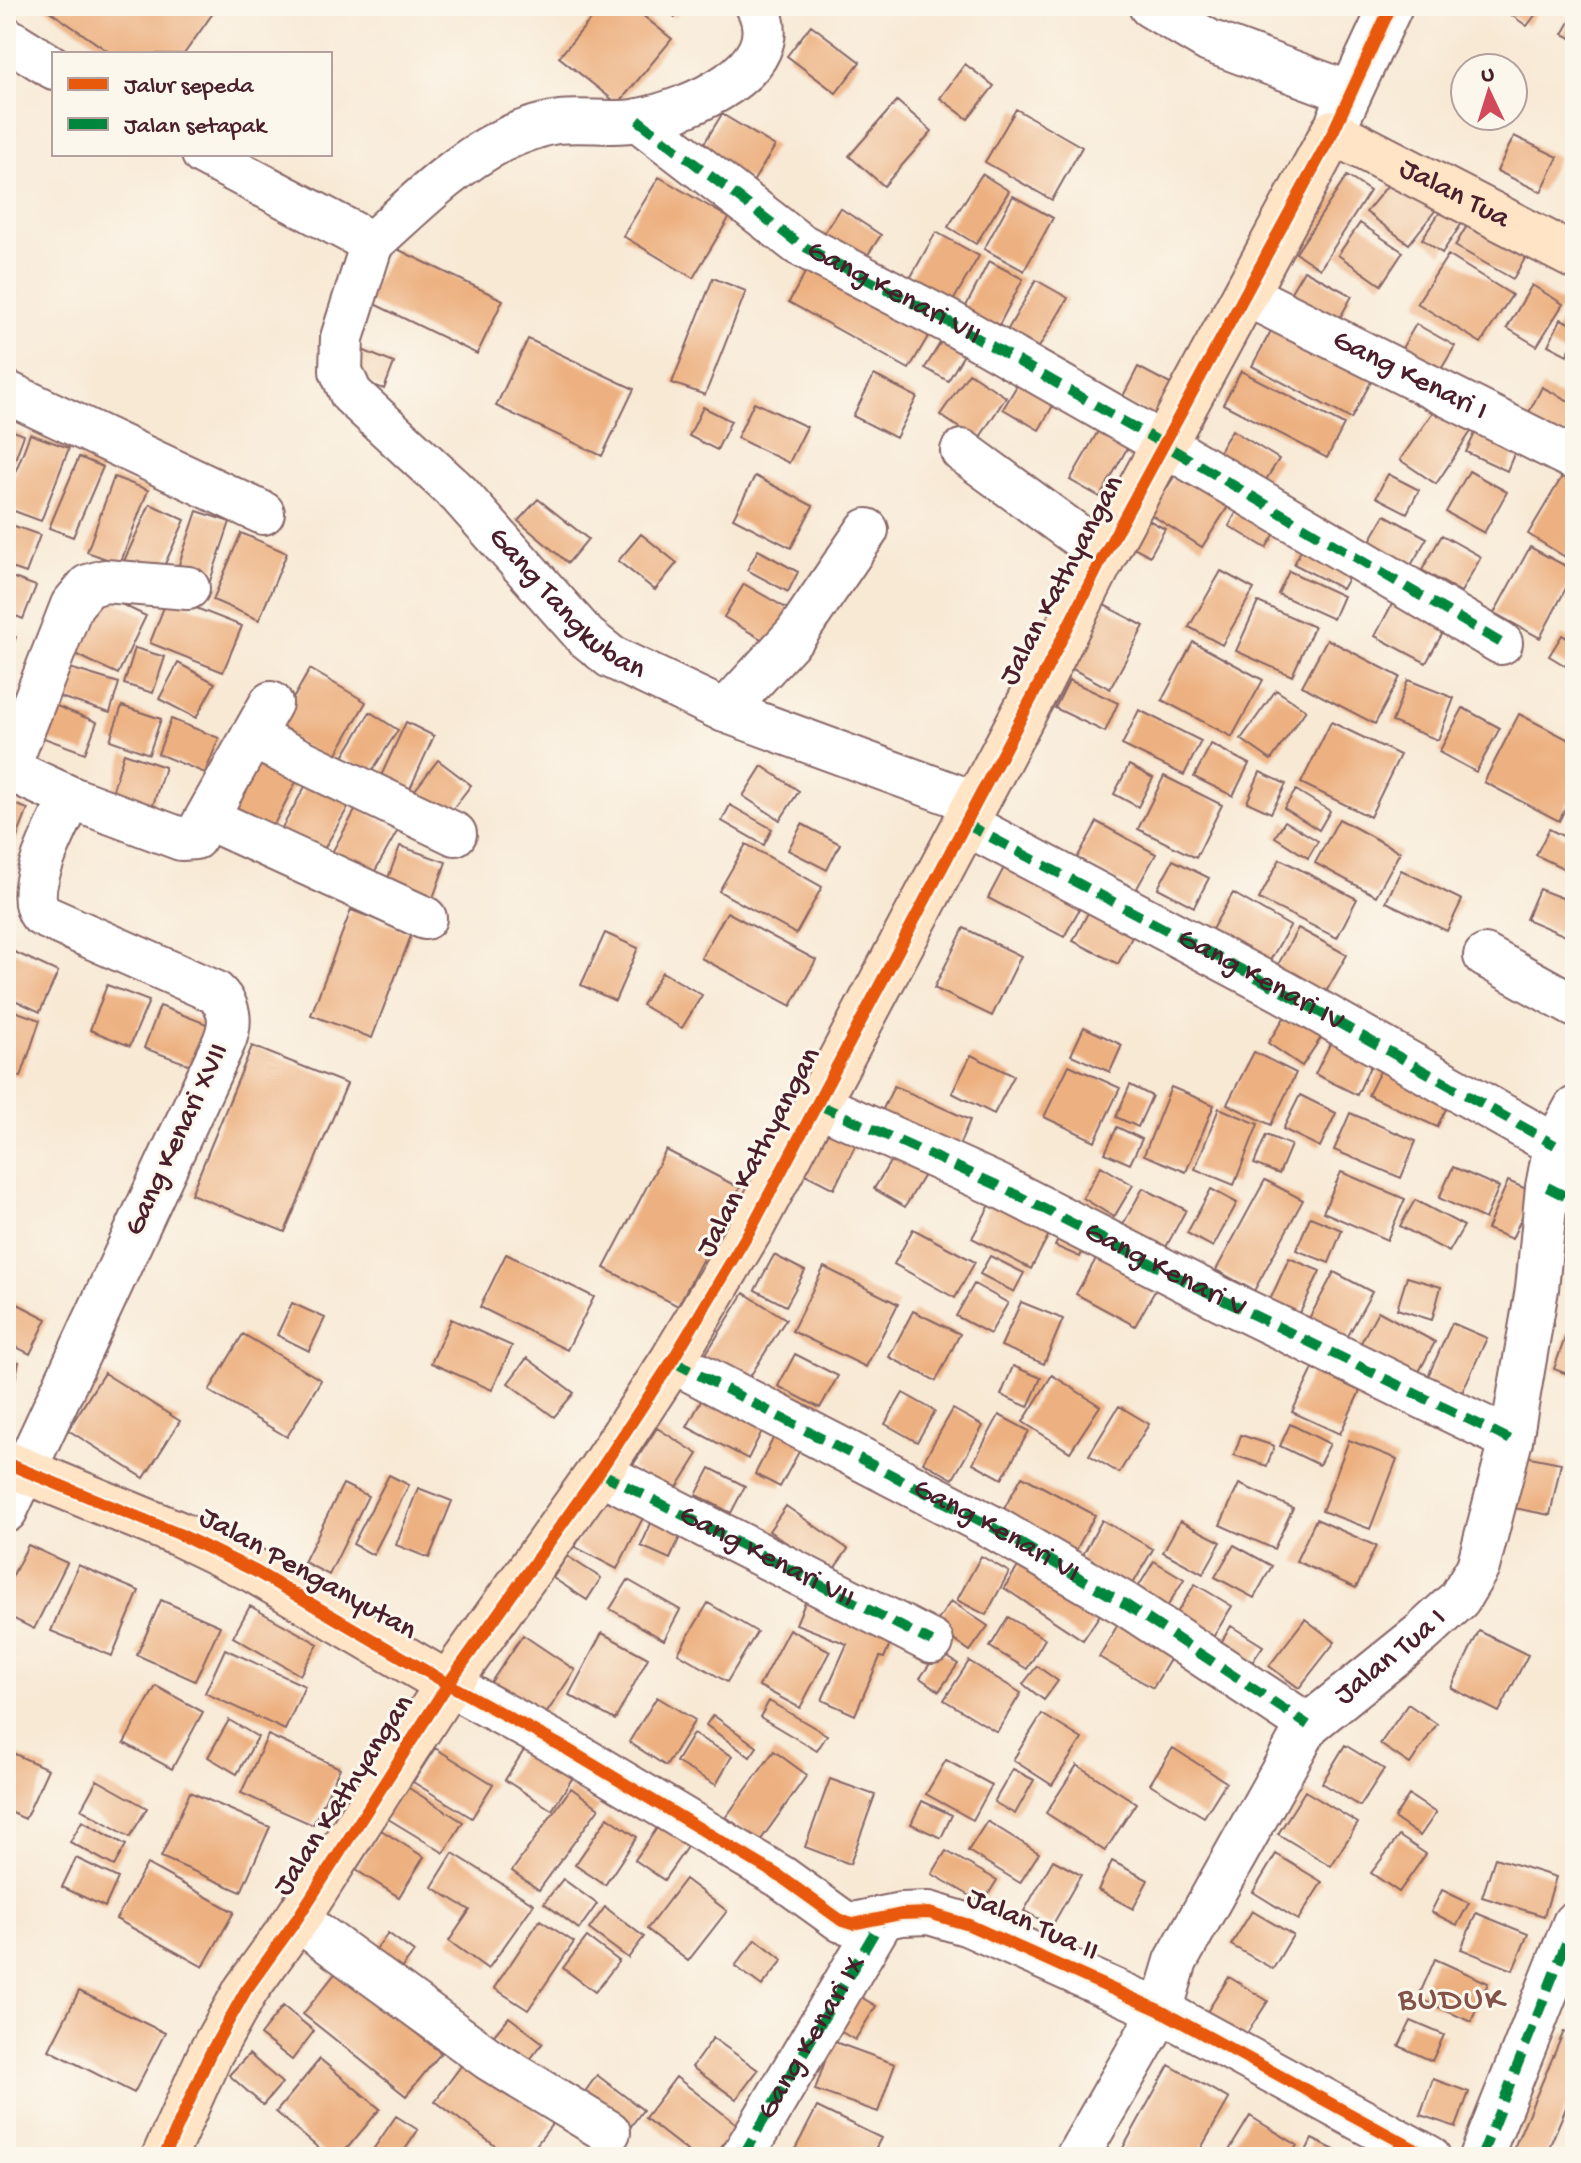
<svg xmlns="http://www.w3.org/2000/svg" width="1581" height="2163" font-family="'Gochi Hand',sans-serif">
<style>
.building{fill:#edb181}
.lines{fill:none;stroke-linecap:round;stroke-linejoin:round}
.street-casing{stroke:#876666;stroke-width:46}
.secondary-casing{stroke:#876666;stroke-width:48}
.street{stroke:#fff;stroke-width:42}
.secondary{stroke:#ffe4c6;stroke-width:44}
.quiet{stroke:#00873e;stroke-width:10;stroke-dasharray:20 10;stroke-linecap:butt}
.cycleway-casing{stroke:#fbf7ec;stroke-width:17}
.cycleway{stroke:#e8590c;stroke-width:12}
.labels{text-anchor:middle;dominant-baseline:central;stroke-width:6;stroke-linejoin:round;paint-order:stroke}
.street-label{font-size:30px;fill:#4a1f2b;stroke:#fbf7ec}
.quarter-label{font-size:34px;letter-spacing:2px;fill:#835249;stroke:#fbf7ec}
</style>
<rect width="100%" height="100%" fill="#fbf7ec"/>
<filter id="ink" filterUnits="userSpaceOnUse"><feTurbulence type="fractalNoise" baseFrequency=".0125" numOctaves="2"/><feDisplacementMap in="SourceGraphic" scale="16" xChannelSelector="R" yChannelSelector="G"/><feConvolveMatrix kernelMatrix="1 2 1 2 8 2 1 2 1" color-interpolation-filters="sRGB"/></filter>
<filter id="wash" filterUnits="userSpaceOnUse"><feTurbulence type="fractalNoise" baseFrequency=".006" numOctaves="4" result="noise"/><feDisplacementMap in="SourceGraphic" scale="32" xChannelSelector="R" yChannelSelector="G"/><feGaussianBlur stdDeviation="1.8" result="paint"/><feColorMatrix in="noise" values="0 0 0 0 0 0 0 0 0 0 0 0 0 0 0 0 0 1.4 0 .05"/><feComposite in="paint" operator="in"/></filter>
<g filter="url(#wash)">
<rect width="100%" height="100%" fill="#f8e9d5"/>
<g id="blocks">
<!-- building -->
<path class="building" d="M42,6h176l-34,48h-72z
M602,6h29l41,33 -54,65 -59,-47z
M662,6h22l-9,11z
M1498,6h44l-15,20z
M1575,13v27l-12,-6z
M811,25l49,37 -24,31 -49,-37z
M965,64l29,22 -26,33 -28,-21z
M897,101l35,30 -48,55 -35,-30z
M1016,109l66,38 -30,53 -67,-38z
M722,114l53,32 -22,36 -53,-32z
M1514,136l44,21 -17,35 -44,-21z
M982,174l27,17 -33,53 -28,-17z
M1396,175l42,32 -29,37 -43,-32z
M1347,176l23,15 -50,78 -24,-16z
M659,177l70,41 -36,60 -70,-42z
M1013,196l40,22 -29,53 -40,-22z
M1446,203l20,14 -24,36 -20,-14z
M840,208l41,27 -22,33 -40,-27z
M1476,210l58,33 -21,36 -58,-33z
M1360,223l43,29 -22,33 -43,-30z
M936,232l43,24 -34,59 -42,-24z
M395,248l108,52 -26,54 -111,-54z
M1448,255l64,40 -31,48 -64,-40z
M812,260l121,68 -24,41 -120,-67z
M989,261l34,18 -30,58 -34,-17z
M1304,270l48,26 -16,29 -48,-28z
M713,278l33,13 -41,104 -33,-12z
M1036,280l32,18 -34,58 -31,-18z
M1532,285l31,19 -26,42 -30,-18z
M1279,316l99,53 -27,50 -99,-53z
M1561,319l14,7v13l-8,16 -19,-10z
M1416,324l39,22 -18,30 -39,-21z
M948,330l23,13 -23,38 -23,-13z
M528,339l106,50 -32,67 -106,-50z
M362,350l32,13 -10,26 -32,-12z
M1138,367l34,18 -18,33 -33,-18z
M1241,371l103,54 -17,33 -104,-54z
M969,373l37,24 -28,43 -38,-25z
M874,375l43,22 -21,41 -43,-22z
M1022,377l36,20 -19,33 -36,-21z
M1542,387l33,17v13l-13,24 -37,-21z
M754,402l53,25 -18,36 -52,-25z
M1439,403l35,24 -38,57 -36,-24z
M703,407l28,14 -14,29 -28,-14z
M1106,417l29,17 -35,63 -30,-17z
M6,428l18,7 -18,49z
M1477,429l40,18 -10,24 -41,-19z
M1232,430l47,29 -15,24 -47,-28z
M30,434l39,14 -28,73 -35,-13v-11z
M79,457l24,10 -30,70 -24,-9z
M1569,465l6,3v95l-47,-29z
M1181,466l52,33 -31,48 -52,-33z
M1469,471l38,21 -23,41 -38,-21z
M1388,474l31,16 -12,23 -31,-16z
M755,476l58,30 -22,42 -58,-30z
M114,477l34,13 -28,74 -33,-12z
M538,499l50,40 -20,24 -50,-42z
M1243,500l39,22 -16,26 -37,-22z
M150,504l35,16 -26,57 -35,-16z
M197,511l33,11 -21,62 -33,-11z
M1385,515l42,23 -17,29 -42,-23z
M1143,517l22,12 -15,27 -22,-12z
M6,523l34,12 -14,38 -20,-7z
M241,533l46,20 -28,67 -46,-20z
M641,534l36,29 -22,27 -37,-29z
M1442,535l39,22 -20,35 -39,-22z
M1307,539l49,25 -14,25 -48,-25z
M1530,547l45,24 -35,67 -46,-25z
M758,550l40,22 -10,20 -41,-22z
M1221,571l33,18 -32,56 -33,-18z
M1289,571l54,25 -10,23 -55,-25z
M6,575l30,11 -13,33 -17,-7z
M744,584l49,28 -20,34 -49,-29z
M92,590l54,26 -28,58 -54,-25z
M1398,593l52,27 -24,43 -51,-27z
M168,597l74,29 -19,46 -73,-29z
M1258,602l56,25 -22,49 -56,-25z
M1100,603l44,23 -34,63 -43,-23z
M6,633l10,4 -10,25z
M1562,635l13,7 -1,29 -25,-15z
M1327,639l73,38 -25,47 -73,-38z
M1193,642l70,38 -31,57 -70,-37z
M135,648l30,9 -12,36 -29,-9z
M178,663l37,20 -19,35 -37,-19z
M63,666l56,17 -9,30 -56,-18z
M310,669l56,33 -34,60 -57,-32z
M1069,680l49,23 -13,29 -50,-24z
M1408,680l46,18 -16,42 -46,-18z
M1276,690l30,20 -35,50 -30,-21z
M54,705l43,17 -12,31 -44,-16z
M122,706l39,13 -12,35 -39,-14z
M1463,708l37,20 -24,44 -37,-20z
M1139,710l62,31 -17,34 -62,-30z
M370,712l28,18 -28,44 -27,-17z
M1519,714l56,29v47l-16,31 -75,-39z
M171,719l48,19 -14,35 -47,-19z
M406,722l28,14 -25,55 -29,-13z
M1331,722l69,33 -30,62 -69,-34z
M1211,744l38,20 -16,32 -39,-19z
M124,753l41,14 -12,38 -41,-12z
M250,758l46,24 -30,58 -46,-25z
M438,760l33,25 -29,38 -33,-25z
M1129,765l24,13 -15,29 -24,-13z
M762,766l37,25 -19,29 -37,-24z
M1260,772l26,12 -15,29 -24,-11z
M312,774l42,23 -39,68 -41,-23z
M1164,776l58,29 -26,53 -58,-29z
M1296,790l34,21 -11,19 -35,-22z
M6,801l22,8 -22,57z
M730,805l42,24 -8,16 -42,-24z
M357,807l41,23 -32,57 -41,-22z
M1339,819l61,33 -24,44 -61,-33z
M1285,821l33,20 -10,17 -33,-21z
M1097,822l59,32 -20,36 -59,-32z
M802,824l38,20 -13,26 -39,-20z
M1549,829l26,13v32l-39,-19z
M746,844l76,43 -26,47 -77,-43z
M400,846l46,16 -17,47 -46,-17z
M1280,859l77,40 -20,39 -78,-39z
M1008,860l77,39 -21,38 -76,-39z
M1173,860l36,18 -15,29 -36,-19z
M1401,870l61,30 -15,31 -61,-29z
M1539,889l36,14v17l-7,17 -42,-18z
M1233,893l57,33 -22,38 -57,-33z
M1096,898l44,24 -22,42 -45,-23z
M351,910l61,23 -40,105 -61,-23z
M727,912l89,48 -25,46 -90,-48z
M964,928l57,28 -29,60 -58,-28z
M1298,928l49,27 -24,42 -48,-27z
M605,933l33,15 -23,53 -34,-16z
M6,948l52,24 -18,40 -34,-16z
M662,972l40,23 -20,33 -40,-23z
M107,985l42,16 -19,45 -40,-16z
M160,1006l57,22 -16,41 -57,-21z
M1291,1007l35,23 -24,36 -34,-23z
M6,1008l34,12 -19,57 -15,-5z
M1084,1027l38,18 -12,27 -39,-17z
M1334,1036l41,20 -18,39 -42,-21z
M252,1046l95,38 -62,148 -94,-38z
M1254,1052l42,21 -25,52 -44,-21z
M971,1055l43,21 -20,38 -42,-21z
M1387,1057l68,34 -18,36 -69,-32z
M1069,1065l51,23 -25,53 -51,-24z
M1130,1085l22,11 -14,31 -22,-10z
M894,1086l76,34 -12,28 -77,-35z
M1171,1087l43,18 -28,67 -42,-17z
M1300,1095l36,18 -16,34 -37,-18z
M1219,1108l39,16 -24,61 -39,-16z
M1350,1113l66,28 -15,37 -67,-28z
M832,1122l28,14 -26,53 -29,-15z
M1117,1127l25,12 -12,25 -25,-11z
M1266,1135l25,10 -12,29 -25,-10z
M666,1150l74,38 -62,118 -74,-38z
M897,1150l31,18 -23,39 -31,-18z
M1101,1166l32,19 -19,32 -31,-19z
M1453,1167l46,20 -14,32 -46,-21z
M1341,1172l64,27 -18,41 -64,-28z
M1265,1180l38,20 -49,91 -38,-21z
M1508,1181l25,11 -21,47 -25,-10z
M1143,1188l43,22 -21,39 -43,-23z
M1211,1189l26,14 -24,44 -26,-14z
M997,1192l58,31 -24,46 -59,-31z
M1415,1200l49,26 -15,26 -49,-26z
M1310,1217l32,13 -13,33 -33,-13z
M1065,1225l25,10 -10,22 -25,-11z
M913,1229l62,33 -20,36 -61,-34z
M1105,1243l59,32 -29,51 -59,-32z
M506,1254l88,43 -27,53 -87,-43z
M774,1255l31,16 -19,35 -31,-16z
M990,1256l34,17 -10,19 -34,-18z
M1289,1258l31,13 -20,42 -30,-13z
M824,1267l74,37 -32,63 -74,-36z
M1334,1272l38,20 -29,53 -38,-19z
M1407,1277l34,10 -9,33 -35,-11z
M974,1284l34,19 -18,31 -34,-18z
M744,1293l42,26 -40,64 -42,-26z
M6,1298l41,21 -17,35 -24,-12z
M1021,1302l42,17 -19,45 -43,-18z
M292,1303l33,15 -16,33 -32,-16z
M913,1311l47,23 -24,47 -47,-24z
M1378,1311l57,31 -20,37 -57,-31z
M451,1319l61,27 -20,44 -61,-27z
M1452,1323l35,15 -28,61 -34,-16z
M1567,1332l8,2v43l-21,-8z
M243,1334l78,46 -34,57 -78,-46z
M795,1354l43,22 -18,32 -42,-22z
M527,1358l47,35 -20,24 -46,-34z
M6,1359l13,3 -8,36 -5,-1z
M1013,1366l28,12 -13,29 -27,-12z
M1313,1369l47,22 -20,43 -48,-22z
M104,1373l76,48 -36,57 -76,-48z
M1052,1375l48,31 -30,46 -47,-30z
M708,1388l60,31 -20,40 -61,-32z
M903,1393l32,18 -18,31 -32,-18z
M1119,1406l30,18 -30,49 -30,-18z
M953,1409l30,17 -30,53 -30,-17z
M999,1415l30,16 -27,48 -29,-16z
M782,1421l26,14 -28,52 -25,-13z
M1290,1424l40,20 -11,21 -39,-19z
M657,1428l41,26 -25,40 -42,-26z
M1241,1435l33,11 -7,20 -33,-11z
M1349,1440l48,19 -27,70 -48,-18z
M1525,1456l36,7 -11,52 -36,-7z
M710,1468l35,18 -14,27 -35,-18z
M389,1475l20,10 -36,70 -20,-11z
M1022,1476l73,39 -21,39 -74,-38z
M343,1484l25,12 -39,79 -25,-13z
M1239,1484l54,24 -19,41 -54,-24z
M418,1488l34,13 -23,57 -33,-13z
M606,1489l41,21 -30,59 -42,-22z
M786,1506l62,43 -17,24 -62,-42z
M655,1514l29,14 -14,31 -29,-13z
M1316,1519l60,27 -20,42 -60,-27z
M1102,1520l51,29 -24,42 -50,-29z
M1180,1521l41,21 -18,32 -40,-22z
M28,1545l39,18 -33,66 -28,-14v-26z
M1234,1545l38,21 -18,32 -39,-21z
M567,1556l34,22 -14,22 -34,-22z
M981,1556l28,16 -23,43 -29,-15z
M1024,1558l79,52 -20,30 -79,-52z
M1154,1561l30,18 -20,33 -30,-18z
M78,1565l61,26 -27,65 -61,-25z
M628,1580l52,30 -16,30 -54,-31z
M1195,1584l37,22 -20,33 -37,-23z
M807,1598l88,34 -11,26 -4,-1 -25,58 -33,-15 25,-56 -51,-20z
M161,1600l59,26 -25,55 -58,-26z
M951,1601l37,25 -18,25 -36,-25z
M708,1603l49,29 -30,50 -49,-29z
M250,1606l68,38 -18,31 -67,-38z
M1124,1614l54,32 -25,42 -54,-31z
M1008,1617l37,22 -18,30 -37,-22z
M1305,1619l30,23 -36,46 -30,-22z
M1231,1626l32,20 -16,24 -31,-19z
M789,1629l41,22 -30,57 -41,-22z
M1479,1631l49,24 -29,57 -48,-24z
M602,1633l46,25 -33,62 -46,-25z
M523,1635l52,35 -35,53 -53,-35z
M225,1649l80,37 -20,44 -80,-37z
M939,1651l19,13 -19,27 -19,-13z
M969,1661l52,32 -24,39 -53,-32z
M1037,1666l21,15 -14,19 -21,-16z
M156,1686l47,26 -31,57 -48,-26z
M657,1697l38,23 -29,46 -37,-24z
M769,1701l58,34 -10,16 -57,-34z
M1408,1704l29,20 -27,40 -30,-20z
M1042,1714l40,25 -30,46 -39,-25z
M713,1715l44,32 -7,10 -44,-32z
M229,1720l29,17 -21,37 -29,-17z
M693,1734l39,22 -16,29 -40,-23z
M268,1735l72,33 -27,57 -72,-32z
M528,1744l47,30 -23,36 -47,-30z
M1345,1745l39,24 -24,37 -38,-23z
M435,1748l58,36 -21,34 -59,-36z
M1173,1748l53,34 -22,35 -54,-33z
M6,1750l42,19 -23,50 -19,-9z
M774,1751l33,24 -47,66 -34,-24z
M946,1760l46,25 -19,35 -47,-26z
M1077,1765l59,38 -31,48 -59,-38z
M1013,1769l21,11 -19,34 -21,-12z
M830,1779l45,16 -25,69 -45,-17z
M97,1780l50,28 -17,29 -49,-28z
M404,1785l59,37 -19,31 -59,-36z
M571,1788l28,20 -60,82 -27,-19z
M1305,1791l53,32 -27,43 -53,-32z
M190,1792l80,35 -29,65 -80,-35z
M1409,1795l27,18 -16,23 -26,-18z
M922,1801l30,14 -11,23 -30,-14z
M608,1817l29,20 -32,48 -30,-20z
M82,1821l44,24 -12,21 -44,-24z
M662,1821l29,20 -27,39 -29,-20z
M987,1821l52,32 -19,30 -52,-32z
M381,1830l43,27 -25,40 -43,-27z
M1399,1836l27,18 -27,38 -28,-19z
M946,1851l51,29 -14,23 -51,-29z
M453,1853l81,51 -46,65 -39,-28 21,-31 -38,-23z
M1276,1854l46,28 -24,38 -45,-28z
M76,1858l42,20 -13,29 -43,-20z
M1495,1858l61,19 -12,39 -62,-19z
M1053,1860l28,15 -29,51 -28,-15z
M1112,1861l36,19 -15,29 -35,-19z
M147,1864l87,48 -31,55 -87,-48z
M563,1879l34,25 -18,25 -35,-26z
M685,1879l42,32 -39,50 -41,-32z
M1442,1890l27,13 -12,22 -26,-13z
M605,1907l39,30 -16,21 -39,-29z
M1252,1911l41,24 -20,34 -42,-24z
M1476,1913l52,21 -15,36 -52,-21z
M540,1920l34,22 -46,68 -34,-22z
M388,1933l26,19 -21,27 -25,-19z
M587,1937l32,24 -24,31 -32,-24z
M756,1939l27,21 -21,26 -27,-20z
M1435,1959l53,24 -17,39 -53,-24z
M338,1970l103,83 -35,43 -103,-82z
M1229,1977l39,24 -28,43 -38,-24z
M79,1991l86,42 -31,60 -85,-43z
M851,1991l25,15 -21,34 -25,-15z
M283,2006l31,25 -22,29 -32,-25z
M509,2017l34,26 -19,24 -34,-27z
M1411,2021l33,14 -12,26 -33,-15z
M1564,2031l11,4v52l-30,70h-35z
M713,2038l45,32 -22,29 -44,-32z
M832,2041l63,23 -17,48 -63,-22z
M249,2054l33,29 -19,22 -34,-30z
M467,2058l86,65 -26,34h-17l-75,-56z
M320,2059l60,50 -40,48h-11l-53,-45z
M1169,2065l60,34 -33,58h-78z
M597,2075l46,35 -18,24 -46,-34z
M676,2077l62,48 -25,32h-18l-50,-39z
M1433,2079l36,13 -13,35 -36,-12z
M817,2107l64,31 -10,19h-80z
M396,2116l22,14 -18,27h-32z
M1250,2116l47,29 -7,12h-65z
M1312,2139l37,18h-46z"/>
</g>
</g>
<g filter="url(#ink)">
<use href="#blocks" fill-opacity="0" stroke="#876666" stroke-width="2"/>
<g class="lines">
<defs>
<g id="street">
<path d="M1150,6l59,35 141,52"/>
<path d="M6,38l48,30"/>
<path id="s1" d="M638,120l161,124 154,80 212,121 336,198"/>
<path d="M1338,120l53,-114"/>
<path d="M203,154l169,89"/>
<path id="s2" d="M372,243l-30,95 -1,33 10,23 108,100 127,143 25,20 114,54 251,92"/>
<path d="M372,243c41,-37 80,-77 129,-102 16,-8 41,-17 58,-19 26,-3 54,3 80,-2 47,-9 152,-50 118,-114"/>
<path id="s3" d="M1245,294l330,165"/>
<path d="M6,392l257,121"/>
<path d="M962,451l142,104"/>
<path d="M725,711l71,-77 71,-104"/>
<path d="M252,737l203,97"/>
<path d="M6,768l65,30c-12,27 -50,91 -30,117l174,77c16,15 17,30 9,50l-218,469"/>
<path d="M8,769l64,-164 16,-19 17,-5 83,7"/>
<path d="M71,798l110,41 14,-1 76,-135"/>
<path d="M207,818l218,100"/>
<path id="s4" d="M964,823l320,169 271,153"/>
<path d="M1485,956l90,50"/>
<path d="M817,1104l182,82 224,114 288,140"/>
<path d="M672,1361l322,167 131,76 183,121"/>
<path d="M599,1472l333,170"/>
<path d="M448,1684l117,64 216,129 61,44 11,3 48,-10 28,-1 40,12 192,86 268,146"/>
<path d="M297,1919l192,140 120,73"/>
<path id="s5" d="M742,2157l141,-239"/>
<path id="s6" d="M1077,2157l84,-146 15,-50 132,-236 113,-91 38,-35 19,-32 33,-127 26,-151 10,-102 8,-42 20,-37"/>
<path d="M1481,2157l93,-234"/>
</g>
<g id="secondary">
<path d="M6,1463l173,71 76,37 193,113"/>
<path id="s7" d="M164,2157l46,-103 36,-64 51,-71 151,-235 151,-212 73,-111 81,-136 284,-537 67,-133 229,-423 242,125"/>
</g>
</defs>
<!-- street casing -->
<use href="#street" class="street-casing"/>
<!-- secondary casing -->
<use href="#secondary" class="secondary-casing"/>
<!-- street -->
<use href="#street" class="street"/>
<!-- secondary -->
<use href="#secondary" class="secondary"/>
<!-- quiet -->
<g class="quiet">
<path d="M638,120l161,124 154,80 212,121 336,198"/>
<path d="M964,823l320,169 271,153"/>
<path id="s8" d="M817,1104l182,82 224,114 288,140"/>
<path d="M1547,1187l28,14"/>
<path id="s9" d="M672,1361l322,167 131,76 183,121"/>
<path id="s10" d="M599,1472l333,170"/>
<path d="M742,2157l141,-239"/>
<path d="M1481,2157l93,-234"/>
</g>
<defs>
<path id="cycleway" d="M6,1463l173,71 76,37 193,113 117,64 216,129 61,44 11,3 48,-10 28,-1 40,12 192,86 268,146
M164,2157l46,-103 36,-64 51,-71 151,-235 151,-212 73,-111 81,-136 284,-537 67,-133 229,-423 58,-126"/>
</defs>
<!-- cycleway casing -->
<use href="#cycleway" class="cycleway-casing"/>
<!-- cycleway -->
<use href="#cycleway" class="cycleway"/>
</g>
</g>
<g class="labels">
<!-- street labels -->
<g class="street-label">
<text stroke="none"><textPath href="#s7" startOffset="2478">Jalan Tua</textPath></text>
<text stroke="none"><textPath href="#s1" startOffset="310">Gang Kenari VII</textPath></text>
<text stroke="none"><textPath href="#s3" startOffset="184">Gang Kenari I</textPath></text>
<text transform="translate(1063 581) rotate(-62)">Jalan Kathyangan</text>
<text stroke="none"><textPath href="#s2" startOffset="460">Gang Tangkuban</textPath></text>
<text stroke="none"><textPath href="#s4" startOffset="336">Gang Kenari IV</textPath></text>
<text transform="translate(178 1140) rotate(-65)">Gang Kenari XVII</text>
<text transform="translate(760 1153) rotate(-62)">Jalan Kathyangan</text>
<text stroke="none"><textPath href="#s8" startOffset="386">Gang Kenari V</textPath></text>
<text stroke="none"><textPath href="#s9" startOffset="366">Gang Kenari VI</textPath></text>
<text stroke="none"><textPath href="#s10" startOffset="188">Gang Kenari VII</textPath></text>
<text transform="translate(307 1575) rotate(29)">Jalan Penganyutan</text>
<text stroke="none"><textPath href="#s6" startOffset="598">Jalan Tua I</textPath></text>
<text transform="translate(345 1796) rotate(-57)">Jalan Kathyangan</text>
<text transform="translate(1032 1926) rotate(24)">Jalan Tua II</text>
<text stroke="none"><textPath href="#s5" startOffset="138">Gang Kenari IX</textPath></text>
</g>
<!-- quarter labels -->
<g class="quarter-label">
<text x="1452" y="2002">BUDUK</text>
</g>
</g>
<!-- margin -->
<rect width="1581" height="2163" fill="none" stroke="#fbf7ec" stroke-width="32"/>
<!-- legend -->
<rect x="52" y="52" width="280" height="104" fill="#fbf7ec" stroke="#b4a19f" stroke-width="2"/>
<rect x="68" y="78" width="40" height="12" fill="#e8590c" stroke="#b4a19f" stroke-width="2"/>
<text x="124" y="92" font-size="24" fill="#4a1f2b">Jalur sepeda</text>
<rect x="68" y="118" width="40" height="12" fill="#00873e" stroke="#b4a19f" stroke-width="2"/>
<text x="124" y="132" font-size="24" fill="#4a1f2b">Jalan setapak</text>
<!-- north arrow -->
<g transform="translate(1489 92) rotate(356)"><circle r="38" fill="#fbf7ec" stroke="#b4a19f" stroke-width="2"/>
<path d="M0-6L14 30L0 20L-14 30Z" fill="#d1495b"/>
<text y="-12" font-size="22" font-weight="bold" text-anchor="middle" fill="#4a1f2b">U</text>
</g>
</svg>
